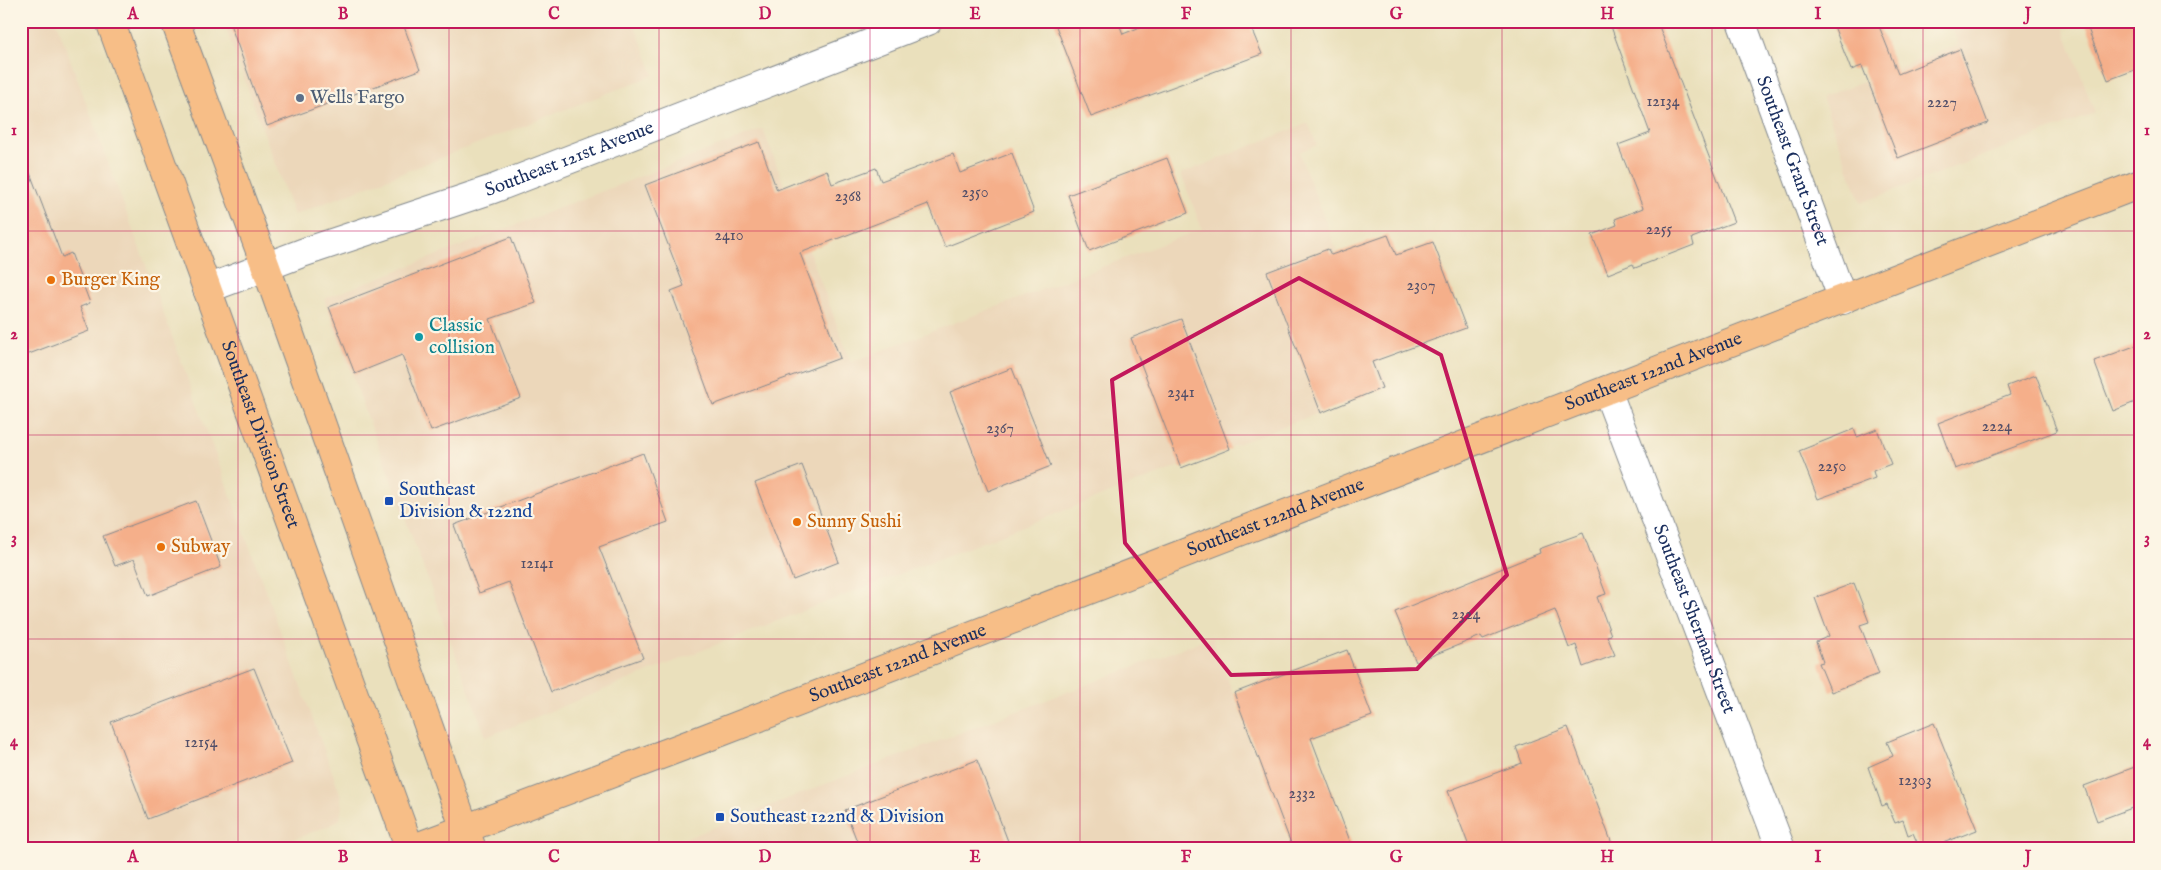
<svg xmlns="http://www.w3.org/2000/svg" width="2161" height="870" font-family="'IM FELL English',serif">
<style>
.built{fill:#ecd7ba}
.building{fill:#f5af8a}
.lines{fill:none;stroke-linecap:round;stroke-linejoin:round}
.street-casing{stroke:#82888d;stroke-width:30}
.primary-casing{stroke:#82888d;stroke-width:30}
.street{stroke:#fff;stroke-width:28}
.primary{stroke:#f7be87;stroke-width:28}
.marked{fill:none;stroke:#c2185b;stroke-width:4;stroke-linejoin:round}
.grid{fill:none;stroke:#c2185b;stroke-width:1;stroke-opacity:0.55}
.service-dot{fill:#5c6f8a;stroke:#fcf5e5;stroke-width:2}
.food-dot{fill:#e8710a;stroke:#fcf5e5;stroke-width:2}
.culture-dot{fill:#0f9aa8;stroke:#fcf5e5;stroke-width:2}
.transit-dot{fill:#1a4fb4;stroke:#fcf5e5;stroke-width:2}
.labels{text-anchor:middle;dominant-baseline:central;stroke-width:4.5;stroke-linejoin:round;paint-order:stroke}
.number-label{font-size:16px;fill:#524f69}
.service-label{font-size:19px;fill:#4e5e75;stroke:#fcf5e5;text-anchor:start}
.street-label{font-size:19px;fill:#1b2f5e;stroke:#fcf5e5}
.food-label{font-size:19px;fill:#c56008;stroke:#fcf5e5;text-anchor:start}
.culture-label{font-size:19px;fill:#0d838f;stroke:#fcf5e5;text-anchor:start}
.transit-label{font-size:19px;fill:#164399;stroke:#fcf5e5;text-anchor:start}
.neatline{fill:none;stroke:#c2185b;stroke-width:2}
.grid-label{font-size:16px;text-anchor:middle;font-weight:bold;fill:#c2185b}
</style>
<rect width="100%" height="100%" fill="#fcf5e5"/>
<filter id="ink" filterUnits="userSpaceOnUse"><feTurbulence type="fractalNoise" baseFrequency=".02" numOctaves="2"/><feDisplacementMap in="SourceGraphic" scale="10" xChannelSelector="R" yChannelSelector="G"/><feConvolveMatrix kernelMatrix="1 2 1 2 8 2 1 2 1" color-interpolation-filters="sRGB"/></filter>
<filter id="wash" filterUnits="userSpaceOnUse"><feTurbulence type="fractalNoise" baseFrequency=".0096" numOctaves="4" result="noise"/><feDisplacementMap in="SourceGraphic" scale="20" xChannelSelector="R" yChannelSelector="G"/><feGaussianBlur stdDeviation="1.12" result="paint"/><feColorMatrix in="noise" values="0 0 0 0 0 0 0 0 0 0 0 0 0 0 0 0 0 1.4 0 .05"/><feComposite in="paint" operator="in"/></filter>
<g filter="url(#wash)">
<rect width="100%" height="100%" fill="#eae0bc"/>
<!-- built -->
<path class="built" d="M21,21h35l284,772 2,14 -2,12 -9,6 -63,24h-247z
M223,21h410l21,54 -360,140z
M1950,21h111l34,92 -234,90 -39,-106 136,-52z
M1308,123l9,22 -18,7 89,234 -655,252 -247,99 -162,-438 439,-170 88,233 351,-133 -21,-55z
M1212,637l79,212h-632l159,-62z"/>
<g id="blocks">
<!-- building -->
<path class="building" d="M229,21h173l18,49 -153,56z
M1054,21h64l5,13 32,-13h93l14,33 -171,63z
M1609,21h48l77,201 -42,16 2,7 -59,23 -2,-4 -25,10 -16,-39 25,-10 -2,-6 28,-11 -25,-63 32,-12z
M1832,21h45l21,53 62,-25 28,74 -90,35 -36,-92 -11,4z
M2085,21h55v47l-32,12z
M759,142l18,48 50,-20 5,14 44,-16 5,13 72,-27 7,19 52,-20 22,59 -89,35 -17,-43 -128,49 40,105 -127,47 -42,-114 13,-5 -39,-101z
M21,157h3l38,100 9,-4 19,50 -10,4 9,24 -68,26z
M1167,158l21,55 -99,38 -21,-56z
M1388,235l8,20 37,-13 33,86 -94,34 10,26 -61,25 -54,-141 61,-23 3,6z
M511,237l25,66 -46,16 31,79 -90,33 -29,-76 -47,19 -26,-67z
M1181,319l49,130 -49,19 -50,-130z
M2140,344v56l-27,11 -19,-50z
M1012,368l39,98 -63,25 -38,-99z
M2036,375l21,56 -102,38 -17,-46 72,-28 -3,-9z
M1854,429l3,8 20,-8 14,35 -18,7 2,7 -57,21 -19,-48z
M643,453l25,69 -69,25 44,111 -92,34 -42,-110 -30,11 -25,-68z
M802,465l37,97 -46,18 -38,-97z
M196,501l25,66 -73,29 -14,-37 -19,7 -12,-30z
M1583,533l23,61 -9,3 14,38 -4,1 8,19 -32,12 -7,-22 -7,3 -14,-38 -72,29 -2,-3 -65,26 -21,-50 145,-59 -1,-4z
M1854,583l15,39 -9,3 19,49 -48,18 -12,-29 4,-1 -7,-20 13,-6 -14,-38z
M1347,650l25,66 -61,22 42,111h-60l-59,-156z
M254,668l38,95 -144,56 -37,-97z
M1934,723l43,107 -50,19h-7l-7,-16 -5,2 -5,-15 -8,3 -8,-19 -5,2 -14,-39 25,-11 -6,-14z
M1568,727l46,122h-144l-22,-58 74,-28 -6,-16z
M977,760l34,89h-151l-15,-39z
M2140,765v40l-43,16 -13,-35z"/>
</g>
</g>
<g filter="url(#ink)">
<use href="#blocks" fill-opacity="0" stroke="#82888d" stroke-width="1"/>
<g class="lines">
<defs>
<g id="street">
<path id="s1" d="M1741,21l102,279"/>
<path id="s2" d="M207,289l95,-36 191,-64 435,-168"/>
<path id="s3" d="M1607,390l174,459"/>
</g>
<g id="primary">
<path id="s4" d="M110,21l300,828"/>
<path d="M175,21l91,246 206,582"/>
<path id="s5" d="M411,849l292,-110 1437,-555"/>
</g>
</defs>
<!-- street casing -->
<use href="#street" class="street-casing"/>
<!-- primary casing -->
<use href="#primary" class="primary-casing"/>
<!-- street -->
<use href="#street" class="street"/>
<!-- primary -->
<use href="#primary" class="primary"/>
</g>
</g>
<!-- marked area -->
<path class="marked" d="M1299,278l142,77 66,220 -90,94 -186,6 -106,-132 -13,-163z"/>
<!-- grid -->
<path class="grid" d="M238,21v828M449,21v828M659,21v828M870,21v828M1080,21v828M1291,21v828M1502,21v828M1712,21v828M1923,21v828M21,231h2119M21,435h2119M21,639h2119"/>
<!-- markers -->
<circle class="service-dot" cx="300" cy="98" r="5"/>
<g class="food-dot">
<circle cx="51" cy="280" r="5"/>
<circle cx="797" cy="522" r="5"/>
<circle cx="161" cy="547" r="5"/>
</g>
<circle class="culture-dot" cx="419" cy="337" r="5"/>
<g class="transit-dot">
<rect x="384" y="496" width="10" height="10" rx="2.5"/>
<rect x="715" y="812" width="10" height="10" rx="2.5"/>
</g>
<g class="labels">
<!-- number labels -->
<g class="number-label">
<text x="1663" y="102">12134</text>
<text x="1942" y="103">2227</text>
<text x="975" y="193">2350</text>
<text x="848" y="197">2368</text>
<text x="1659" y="230">2255</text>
<text x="729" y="236">2410</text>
<text x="1421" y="286">2307</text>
<text x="1181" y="393">2341</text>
<text x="1997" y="427">2224</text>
<text x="1000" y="429">2367</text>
<text x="1832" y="467">2250</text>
<text x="537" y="564">12141</text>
<text x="1466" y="615">2324</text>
<text x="201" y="743">12154</text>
<text x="1915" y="781">12303</text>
<text x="1302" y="794">2332</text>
</g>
<!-- service labels -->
<g class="service-label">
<text x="310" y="98">Wells Fargo</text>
</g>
<!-- street labels -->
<g class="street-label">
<text stroke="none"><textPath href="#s2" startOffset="385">Southeast 121st Avenue</textPath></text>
<text stroke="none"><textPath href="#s1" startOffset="149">Southeast Grant Street</textPath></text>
<text stroke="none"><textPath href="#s5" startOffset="1331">Southeast 122nd Avenue</textPath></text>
<text stroke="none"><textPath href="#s4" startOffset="440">Southeast Division Street</textPath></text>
<text stroke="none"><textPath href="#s5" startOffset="926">Southeast 122nd Avenue</textPath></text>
<text stroke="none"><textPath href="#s3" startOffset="245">Southeast Sherman Street</textPath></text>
<text stroke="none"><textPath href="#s5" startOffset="521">Southeast 122nd Avenue</textPath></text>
</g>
<!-- food labels -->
<g class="food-label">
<text x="61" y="280">Burger King</text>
<text x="807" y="522">Sunny Sushi</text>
<text x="171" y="547">Subway</text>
</g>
<!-- culture labels -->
<g class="culture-label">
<text x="429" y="326">Classic<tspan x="429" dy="22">collision</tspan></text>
</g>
<!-- transit labels -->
<g class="transit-label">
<text x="399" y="490">Southeast<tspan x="399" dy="22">Division &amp; 122nd</tspan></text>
<text x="730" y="817">Southeast 122nd &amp; Division</text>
</g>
</g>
<!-- margin -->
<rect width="2161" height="870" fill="none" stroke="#fcf5e5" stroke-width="55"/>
<rect x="28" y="28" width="2106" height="814" class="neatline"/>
<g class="grid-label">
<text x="133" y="19">A</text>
<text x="343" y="19">B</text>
<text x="554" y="19">C</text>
<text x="765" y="19">D</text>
<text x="975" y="19">E</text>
<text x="1186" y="19">F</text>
<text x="1396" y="19">G</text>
<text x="1607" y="19">H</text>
<text x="1818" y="19">I</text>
<text x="2028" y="19">J</text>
<text x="14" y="135">1</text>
<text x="2147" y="135">1</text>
<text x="14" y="339">2</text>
<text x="2147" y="339">2</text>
<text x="14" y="543">3</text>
<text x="2147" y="543">3</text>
<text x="14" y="746">4</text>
<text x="2147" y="746">4</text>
<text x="133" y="862">A</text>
<text x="343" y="862">B</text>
<text x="554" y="862">C</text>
<text x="765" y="862">D</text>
<text x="975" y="862">E</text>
<text x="1186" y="862">F</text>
<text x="1396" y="862">G</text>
<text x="1607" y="862">H</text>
<text x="1818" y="862">I</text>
<text x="2028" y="862">J</text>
</g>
</svg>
